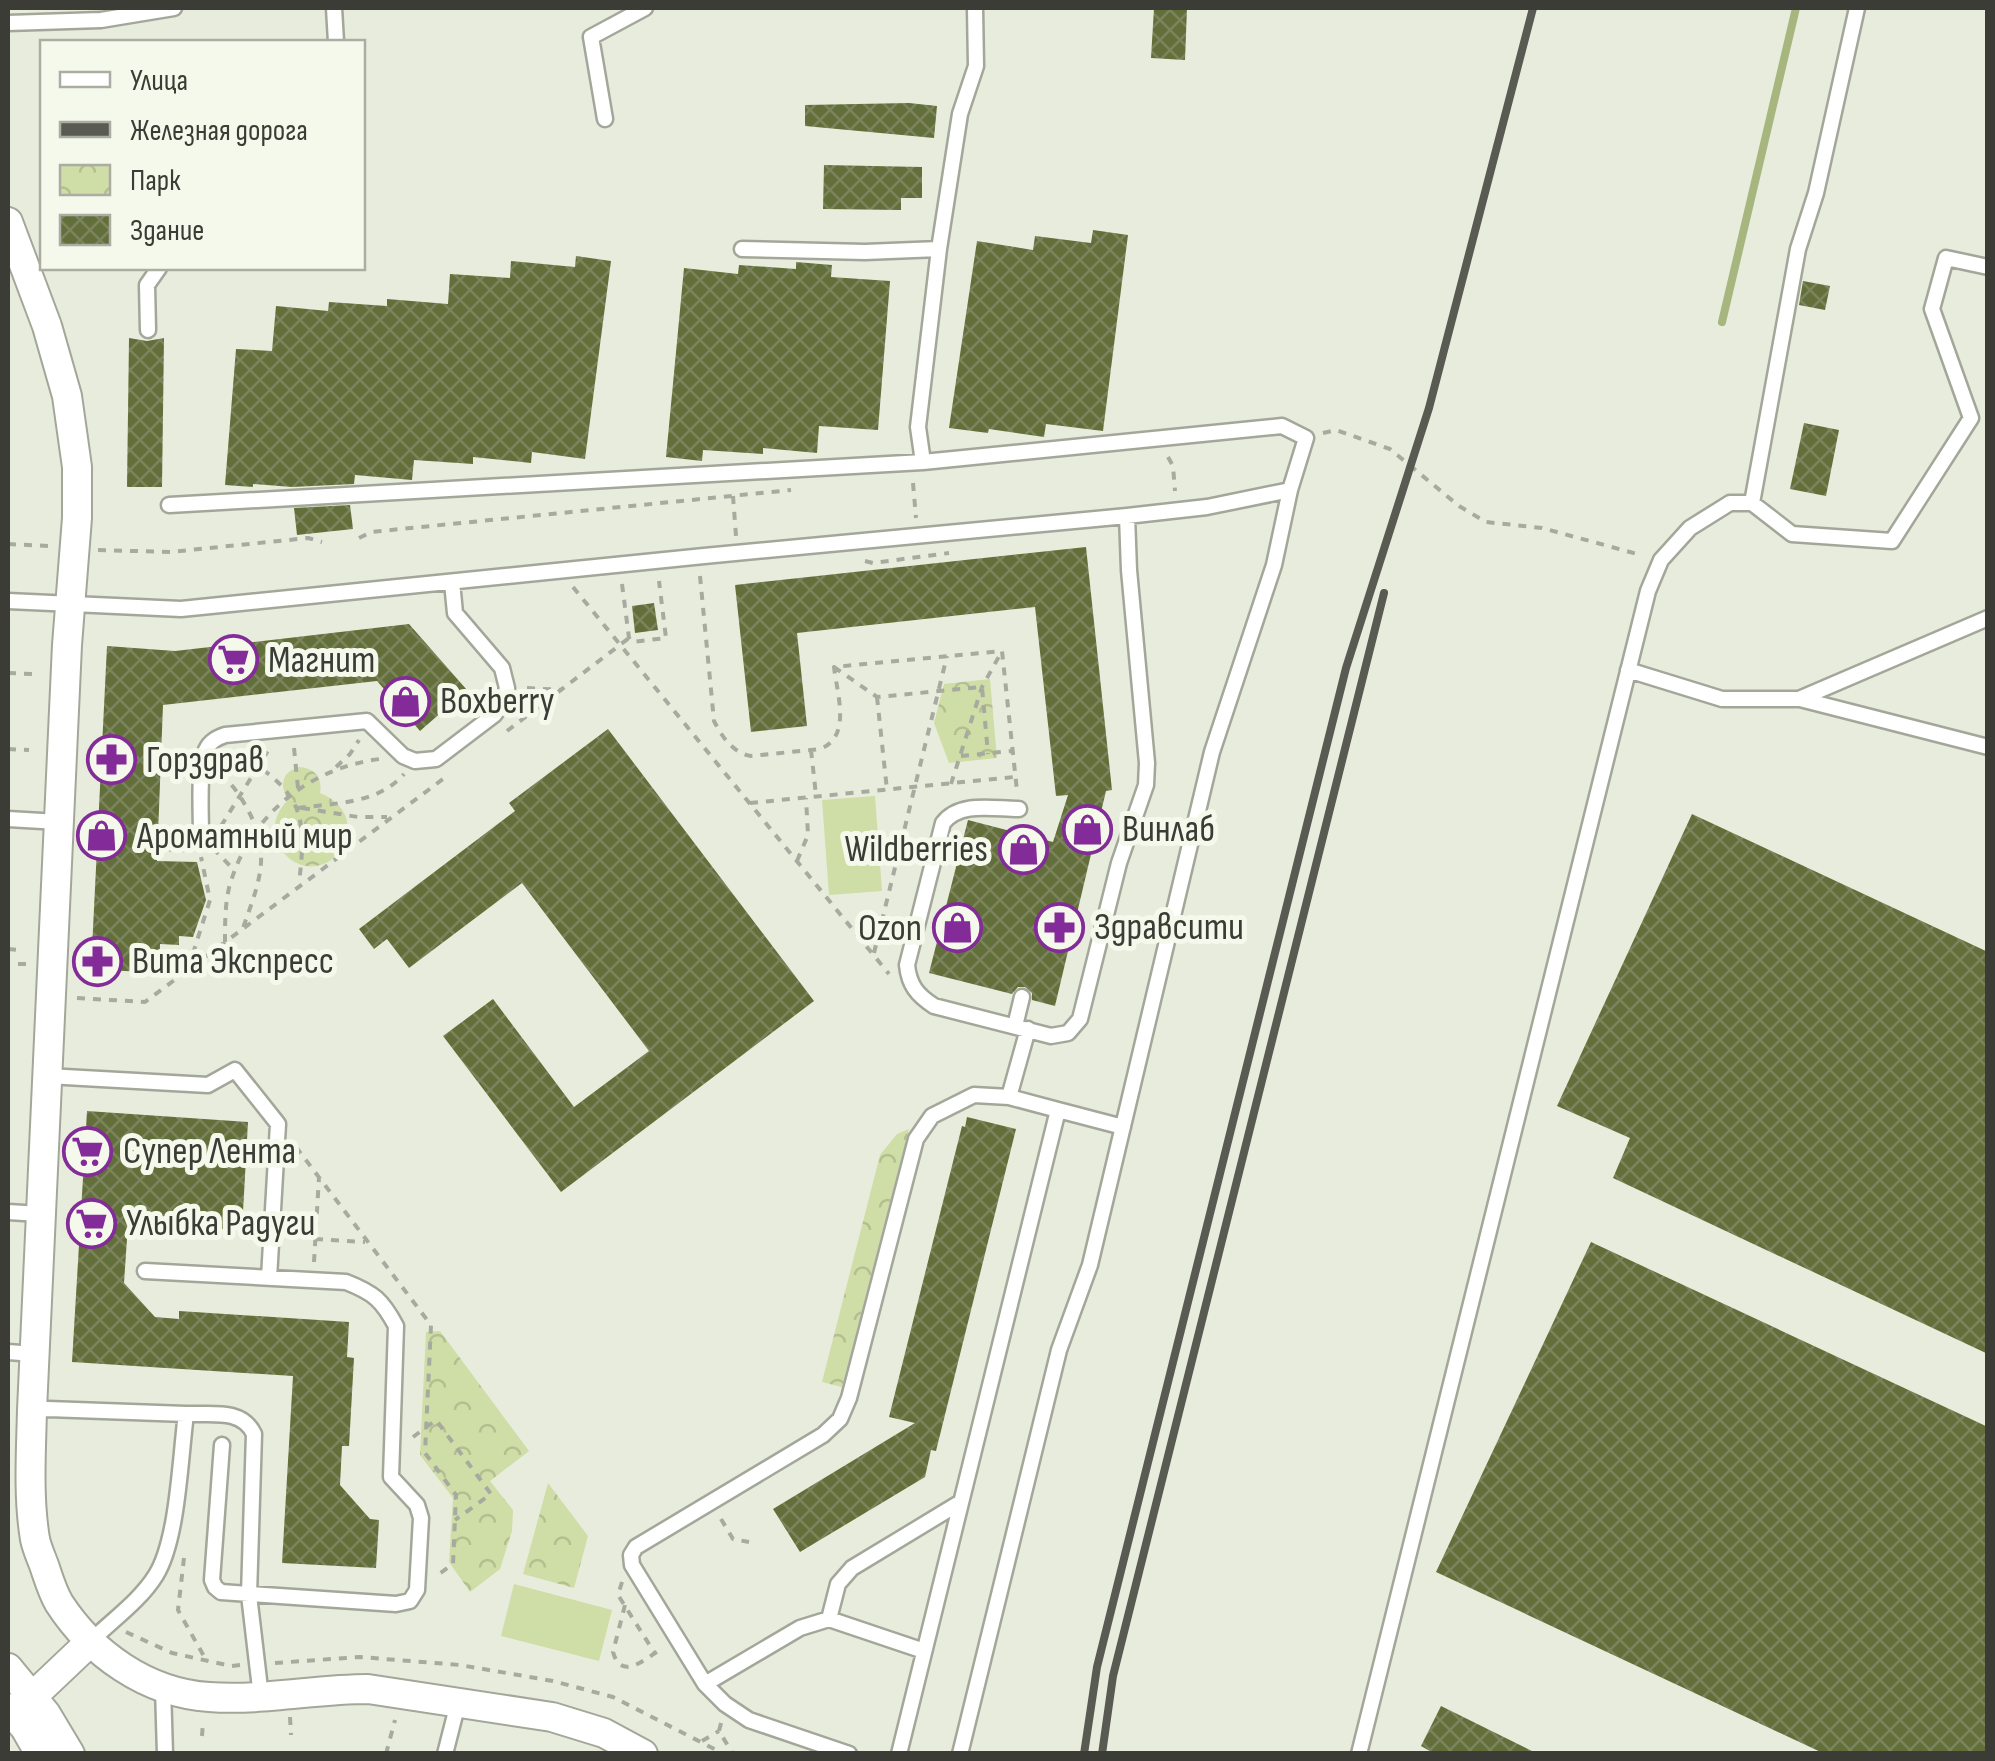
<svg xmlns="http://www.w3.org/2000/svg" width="1995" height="1761" font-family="'Sofia Sans Condensed',sans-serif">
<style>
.grass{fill:#cfdda6}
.park{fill:url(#park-crowns)}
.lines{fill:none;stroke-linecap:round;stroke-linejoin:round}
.stream{stroke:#a7b67e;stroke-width:8}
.building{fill:url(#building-cross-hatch)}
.service-casing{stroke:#a3a799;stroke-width:19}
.minor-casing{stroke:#a3a799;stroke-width:32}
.path{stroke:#a7aa9f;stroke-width:4;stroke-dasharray:8 8;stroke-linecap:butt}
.service{stroke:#fff;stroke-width:14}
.minor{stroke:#fff;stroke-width:28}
.rail{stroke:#595b53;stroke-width:8}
.labels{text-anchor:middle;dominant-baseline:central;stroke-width:10;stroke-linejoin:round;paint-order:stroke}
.poi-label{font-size:38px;fill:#3b3c36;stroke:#f5f9eb;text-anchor:start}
</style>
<defs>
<pattern id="park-crowns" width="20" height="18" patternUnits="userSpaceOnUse" patternTransform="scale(2.5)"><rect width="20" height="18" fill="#cfdda6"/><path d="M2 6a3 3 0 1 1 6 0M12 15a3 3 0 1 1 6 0" fill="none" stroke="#b3bf90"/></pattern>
<pattern id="building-cross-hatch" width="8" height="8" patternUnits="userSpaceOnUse" patternTransform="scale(2.5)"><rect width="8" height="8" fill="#636f3a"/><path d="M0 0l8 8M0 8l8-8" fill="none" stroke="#7b845c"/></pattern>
</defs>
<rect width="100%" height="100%" fill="#e8ecdd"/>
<!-- grass -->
<path class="grass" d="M875,796l7,95 -53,4 -7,-95z
M514,1584l98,26 -13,51 -98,-25z"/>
<!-- park -->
<path class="park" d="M990,679l7,79 -48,5 -15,-40 10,-39z
M299,767c15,1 24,10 21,26 15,6 27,17 28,35 0,10 -4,20 -12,28 -36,33 -85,-20 -48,-56 -9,-15 -6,-28 11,-33z
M909,1129l-67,258 -20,-5 58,-227 17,-21z
M440,1331l89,120 -39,30 23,29 -1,21 -12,38 -30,23 -21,-30 4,-64 -33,-43 6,-123z
M548,1483l40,53 -14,52 -51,-14z"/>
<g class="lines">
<!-- stream -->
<path class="stream" d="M1722,322l74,-314"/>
</g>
<!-- building -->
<path class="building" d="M1154,8h33l-2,52 -34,-2z
M909,103l28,3 -3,32 -129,-12v-21z
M824,165l98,2v31h-21v12l-78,-1z
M1093,230l35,5 -25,196 -57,-7 -2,13 -55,-8 -1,4 -39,-5 28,-187 56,9 2,-14 56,7z
M576,256l35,5 -26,198 -53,-7 -1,11 -58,-6v7l-59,-4 -2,20 -57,-5 -1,9 -62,3 -39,-3v3l-28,-2 11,-136 36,2 4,-45 52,5 1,-9 58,4v-7l61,5 2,-30 60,4 1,-17 64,6z
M796,262l36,3 -1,12 59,4 -12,149 -59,-4 -2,27 -54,-5v6l-60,-4 -1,11 -36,-4 18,-189 54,6 1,-9 57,4z
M1803,281l27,5 -5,24 -26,-5z
M129,338l18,3 17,-3 -2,149h-35z
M1804,423l35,7 -13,66 -36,-7z
M350,505l3,24 -56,6 -3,-27z
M1086,547l26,243 -6,1 -51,215 -23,-6v-7l-7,-6h-7l-6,7 -83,-21 39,-153 85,22 15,-47 -12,1 -21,-189 -238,26 10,93 -56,6 -16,-147z
M654,603l4,27 -23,3 -3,-27z
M409,624l58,66 -47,41 -43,-50 -214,24 -6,156 40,1 9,38 -13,37 -14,-1v9l-19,-1 -1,29 -68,-4 16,-323 68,5z
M608,729l206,272 -253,191 -118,-156 50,-37 81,108 75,-56 -127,-168 -113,85 -22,-29 -13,10 -15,-20 156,-118 -6,-8z
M1692,814l296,138v402l-375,-176 17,-40 -73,-32z
M87,1111l161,11 -6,108 -114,-6 -4,59 31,34 24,2v-8l170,11 -2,35 7,1 -5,88h-7l-2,39 30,34 9,1 -3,48 -94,-5 11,-187 -221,-14z
M967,1117l49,12 -80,322 -5,-1 -6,27 -125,75 -27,-43 142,-86 -26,-6 73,-291 3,1z
M1591,1242l397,185v327h-163l-389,-182z
M1441,1706l97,48h-103l-14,-8z"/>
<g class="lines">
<defs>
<path id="service" d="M334,8l2,34
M1857,8l-41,185 -18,56 -46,254 40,31 100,7 79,-123 -39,-109 14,-51 42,9
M8,23l93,-3 73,-12
M605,119l-14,-82 54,-29
M742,249l123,3 74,-3
M148,330l-1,-45 12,-17
M923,462l-5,-35 21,-178 21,-135 16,-48 -1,-58
M169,505l754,-43 359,-36 24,12 -16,52 -16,75 -62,187 -122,513 -31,85 -99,404
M8,601l173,8 523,-53 423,-40 80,-9 83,-17
M1628,670l94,29h77l189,-81
M1800,699l188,48
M1019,809c-26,0 -59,-8 -76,14l-36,142c2,20 10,30 27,41l117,30 17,-3 12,-14 39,-156 27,-78 1,-22 -18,-193 -2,-54
M8,819l51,3
M171,842c13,1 23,3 30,-9 0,-20 -3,-67 5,-83 4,-9 11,-12 19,-15l142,-14 36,35 12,5 21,-2 58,-44 9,-12 4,-15 -5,-20 -47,-55 -3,-31
M1015,1026l7,-29
M47,1076l161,9 27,-15 43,54 -9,154
M1058,1110l65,17
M8,1212l32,2
M145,1271l201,11c28,11 36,18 50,44l-5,151 26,28 4,13 -4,72 -7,11 -14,3 -175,-12 -6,-5 -3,-7 10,-135
M8,1352l26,2
M32,1410l16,-1 138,5c-6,45 -8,125 -30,161 -16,26 -45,46 -66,67
M186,1414c25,1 56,-6 68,20l-5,161 12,102
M829,1619l9,-35 14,-16 109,-66
M705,1684l95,-56 29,-9 95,32
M163,1688l2,66
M445,1754l13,-51
M849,1754l-100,-34 -24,-16 -20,-20 -73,-119 -1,-10 5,-8 187,-112 17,-16 9,-21 67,-259 16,-23 42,-21 35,2
M899,1754l159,-644 -49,-13 19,-68
M1359,1754l289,-1163 13,-31 29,-32 40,-25h22"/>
<path id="minor" d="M8,222l39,104 20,70 10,71v51l-10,127 -35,765c-1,43 -4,87 3,129 2,10 7,20 10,29 4,12 8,25 14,35 33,51 88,90 150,94 53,4 106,-8 159,-8l184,28 52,16 39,21
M8,1668l38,46 24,40
M32,1697l58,-55
M8,1708l17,20 15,26"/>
</defs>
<!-- service casing -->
<use href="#service" class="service-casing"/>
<!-- minor casing -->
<use href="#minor" class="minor-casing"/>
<!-- path -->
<path class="path" d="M1323,433l13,-3 54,19 69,57 27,16 56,6 99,27
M1168,457l5,9 2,25
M913,483l3,35
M733,496l3,40
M359,538l12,-6 420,-42
M8,544l41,2
M98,550l72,2 138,-14 14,4
M865,561l8,2 76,-10
M700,576l14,145c8,16 19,32 37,35l69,-7c32,-12 17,-55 14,-82l168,-16 15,140
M622,584l7,54 3,4 34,-4 -7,-57
M573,587l316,387
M834,667l43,30 105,-10 6,67
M8,673l24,1
M527,688l35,2
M877,697l10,93
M507,731l122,-93
M294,748l4,40
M8,749l21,1
M811,750l5,45
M236,752c64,39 72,58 63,131
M961,756l50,-5
M336,767l14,-13 9,-14
M220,774c13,10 21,23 29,38 23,43 9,73 -6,116
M951,784l31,-97 20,-36
M750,803l264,-26
M298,808c36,-5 81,-4 106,-34
M302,808l56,9h29
M221,826l48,-77
M213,848l21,22
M797,861l11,-26 -2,-37
M225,942c0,-18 0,-37 4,-54 19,-71 79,-120 151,-129
M8,949l11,1
M874,953l73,-297
M18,964h12
M188,969l22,-69 -9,-43
M77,998l68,4 302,-226
M296,1147l135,178 -6,128 31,42 -3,69 -18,13
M8,1157v-1
M315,1239l50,3
M314,1262l5,-85
M413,1437l23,-17 55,74 -36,26
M721,1519l12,20 16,3
M184,1558l-6,52 28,50
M622,1582l-4,13 36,57
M625,1605l-12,47c8,29 31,8 48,-3
M126,1632l46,21 59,13 10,-1
M275,1663l85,-6 100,8 93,16 60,16 111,57
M290,1717l1,18
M721,1723l-2,8 14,23
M202,1736l1,-15
M702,1741l17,-10
M386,1754l9,-34"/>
<!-- service -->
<use href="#service" class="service"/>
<!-- minor -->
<use href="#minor" class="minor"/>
<!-- rail -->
<path class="rail" d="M1084,1754l13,-87 249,-999 83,-260 104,-400
M1102,1754l11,-78 271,-1083"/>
</g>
<!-- icons -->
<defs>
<symbol id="supermarket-ring" viewBox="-11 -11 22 22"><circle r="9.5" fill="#f5f9eb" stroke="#832b98" stroke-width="1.5"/><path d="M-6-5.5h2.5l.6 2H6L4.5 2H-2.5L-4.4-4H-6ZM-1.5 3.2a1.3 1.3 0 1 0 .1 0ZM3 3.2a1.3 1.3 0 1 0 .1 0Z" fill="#832b98"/></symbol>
<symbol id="shop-ring" viewBox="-11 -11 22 22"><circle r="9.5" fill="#f5f9eb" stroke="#832b98" stroke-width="1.5"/><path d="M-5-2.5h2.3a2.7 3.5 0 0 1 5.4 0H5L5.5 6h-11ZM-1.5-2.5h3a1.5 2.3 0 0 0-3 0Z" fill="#832b98"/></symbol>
<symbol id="pharmacy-ring" viewBox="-11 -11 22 22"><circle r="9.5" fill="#f5f9eb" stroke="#832b98" stroke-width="1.5"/><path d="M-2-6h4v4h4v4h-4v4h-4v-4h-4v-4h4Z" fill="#832b98"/></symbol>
</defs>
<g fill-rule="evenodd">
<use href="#supermarket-ring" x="206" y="632" width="55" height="55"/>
<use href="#shop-ring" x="378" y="674" width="55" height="55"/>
<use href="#pharmacy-ring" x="84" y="732" width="55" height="55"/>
<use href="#shop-ring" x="1060" y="802" width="55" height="55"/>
<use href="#shop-ring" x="74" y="808" width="55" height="55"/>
<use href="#shop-ring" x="996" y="822" width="55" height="55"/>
<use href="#pharmacy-ring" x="1032" y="900" width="55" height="55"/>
<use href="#shop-ring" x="930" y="900" width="55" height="55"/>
<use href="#pharmacy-ring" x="70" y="934" width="55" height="55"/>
<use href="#supermarket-ring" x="60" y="1124" width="55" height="55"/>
<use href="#supermarket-ring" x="64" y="1196" width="55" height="55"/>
</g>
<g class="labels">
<!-- poi labels -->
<g class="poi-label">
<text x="268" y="660">Магнит</text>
<text x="440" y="701">Boxberry</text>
<text x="146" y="760">Горздрав</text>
<text x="1122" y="829">Винлаб</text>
<text x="137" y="836">Ароматный мир</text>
<text x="988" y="849" text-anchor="end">Wildberries</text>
<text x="1094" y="927">Здравсити</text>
<text x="922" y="928" text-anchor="end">Ozon</text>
<text x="132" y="961">Вита Экспресс</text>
<text x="123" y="1151">Супер Лента</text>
<text x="126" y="1223">Улыбка Радуги</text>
</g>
</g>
<!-- border -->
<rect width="1995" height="1761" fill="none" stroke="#3b3c36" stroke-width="20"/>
<!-- legend -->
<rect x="40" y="40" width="325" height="230" fill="#f5f9eb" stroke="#abada3" stroke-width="2.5"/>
<rect x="60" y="72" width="50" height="15" fill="#ffffff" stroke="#abada3" stroke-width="2.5"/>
<text x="130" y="90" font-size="30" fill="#3b3c36">Улица</text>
<rect x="60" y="122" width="50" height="15" fill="#595b53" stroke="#abada3" stroke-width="2.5"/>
<text x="130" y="140" font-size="30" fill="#3b3c36">Железная дорога</text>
<rect x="60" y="165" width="50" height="30" fill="url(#park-crowns)" stroke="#abada3" stroke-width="2.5"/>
<text x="130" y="190" font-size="30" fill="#3b3c36">Парк</text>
<rect x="60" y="215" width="50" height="30" fill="url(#building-cross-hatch)" stroke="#abada3" stroke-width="2.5"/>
<text x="130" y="240" font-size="30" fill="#3b3c36">Здание</text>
</svg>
